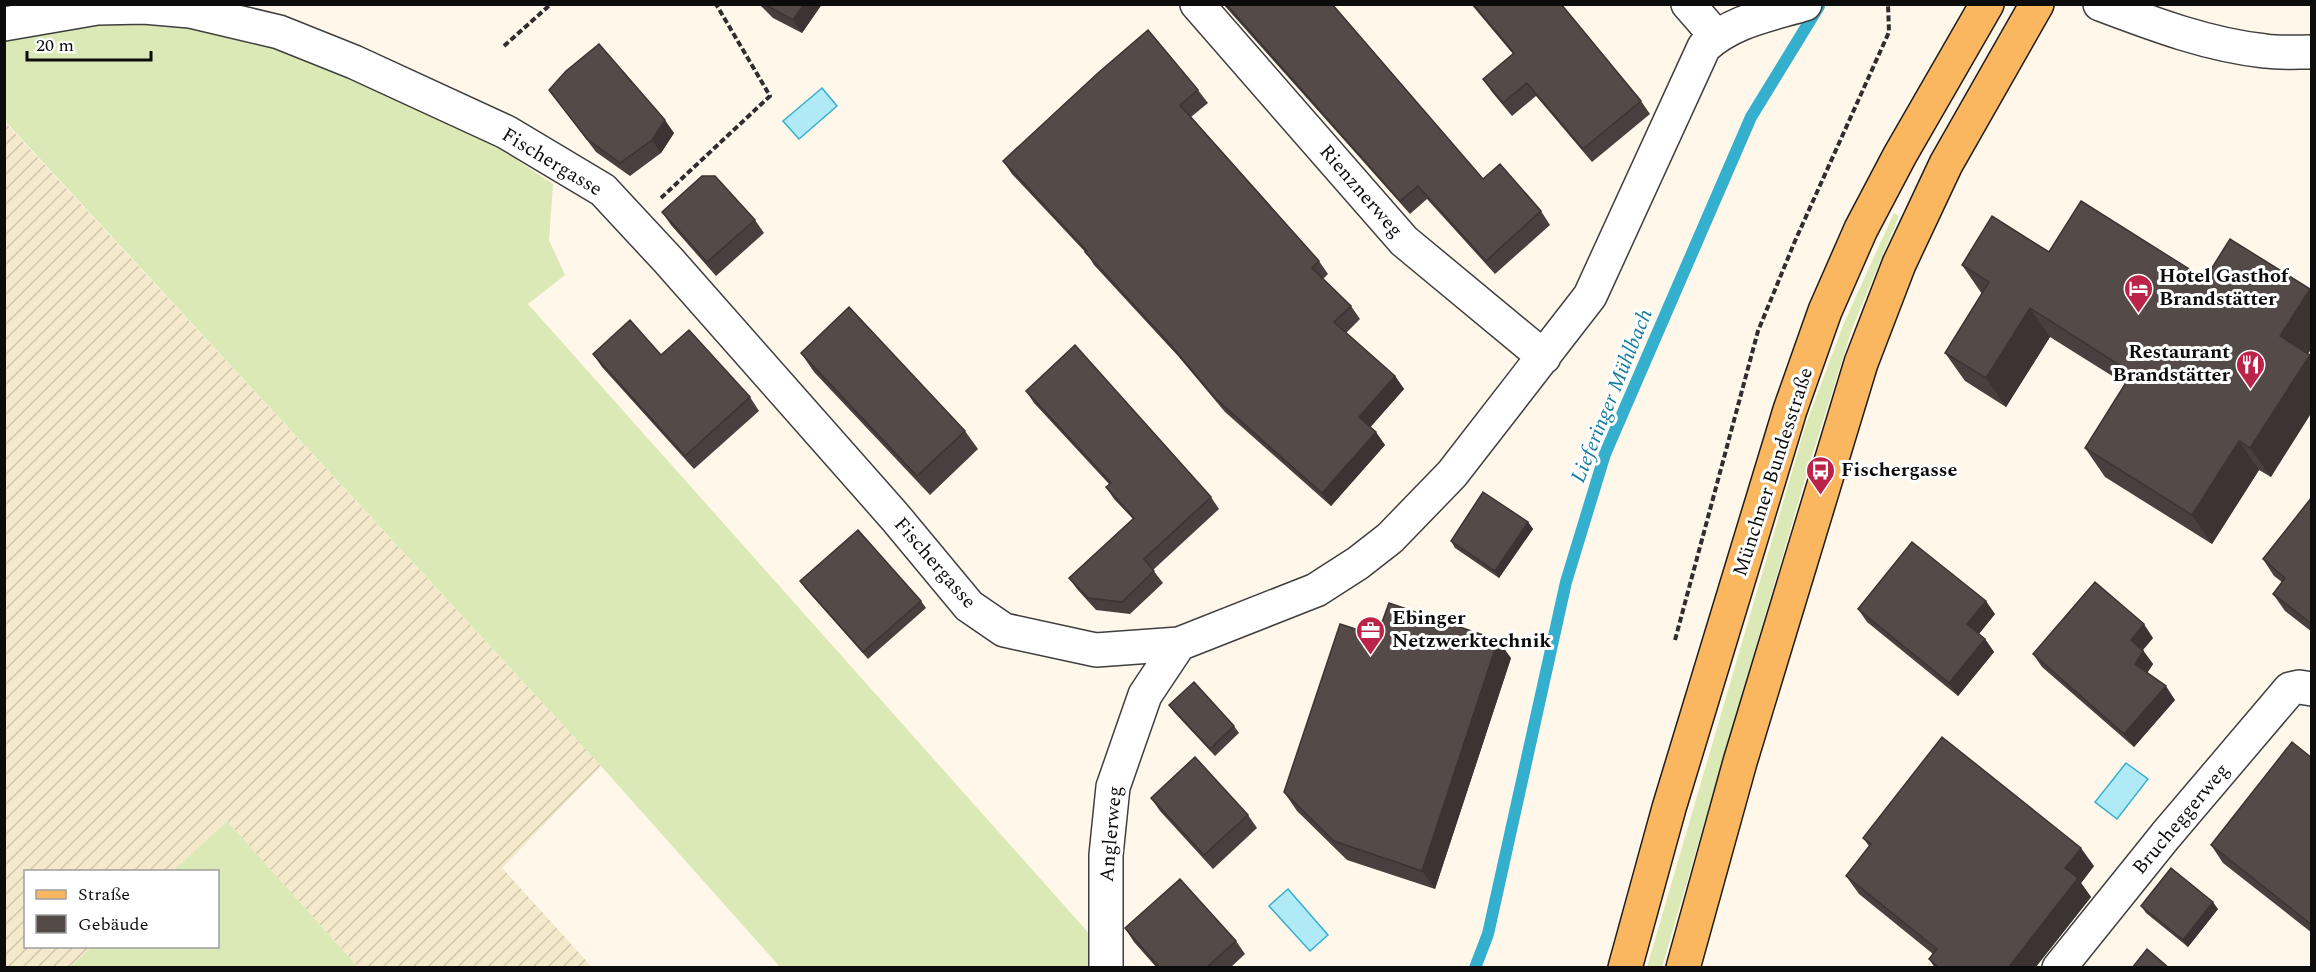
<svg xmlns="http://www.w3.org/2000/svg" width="2316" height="972" font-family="Spectral,serif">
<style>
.farmland{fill:url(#farmland-furrows)}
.grass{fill:#dae9b5}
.water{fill:#afeaf6;stroke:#35afce;stroke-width:1.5}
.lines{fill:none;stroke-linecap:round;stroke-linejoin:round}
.stream{stroke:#35afce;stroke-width:12}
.minor-casing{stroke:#3f3f3f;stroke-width:36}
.primary-casing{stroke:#1d1d1d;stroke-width:36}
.path{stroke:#2e2e2e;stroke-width:4;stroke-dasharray:6 3;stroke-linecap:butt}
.minor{stroke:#fff;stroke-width:33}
.primary{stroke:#fab760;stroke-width:33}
.wall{fill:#48403e}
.shaded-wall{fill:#3b3432}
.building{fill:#544a48;stroke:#3b3432;stroke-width:1.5}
.labels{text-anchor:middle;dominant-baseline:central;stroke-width:6;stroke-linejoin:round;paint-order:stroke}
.street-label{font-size:20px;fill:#0c0c0c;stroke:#fff}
.poi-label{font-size:20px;font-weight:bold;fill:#0c0c0c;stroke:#fff;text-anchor:start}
.water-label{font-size:21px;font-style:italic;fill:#157c9e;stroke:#fff}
</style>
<defs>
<pattern id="farmland-furrows" width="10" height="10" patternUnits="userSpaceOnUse" patternTransform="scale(1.5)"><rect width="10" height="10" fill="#f4e9cb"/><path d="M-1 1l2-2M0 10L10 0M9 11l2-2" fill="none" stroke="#d0c7ad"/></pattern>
</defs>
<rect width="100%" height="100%" fill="#fff7ea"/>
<!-- farmland -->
<path class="farmland" d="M4,121l597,645 -99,102 90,99h-234l-131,-146 -54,50 -147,1v74l66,1 -23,20h-64z"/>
<!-- grass -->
<path class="grass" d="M5,5h236l4,31 94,27 120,59 94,62 -4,56 16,35 -37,29 591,663h-339l-179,-201 -596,-645z
M1894,213l5,3 -46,110 -42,133 -149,508h-15l159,-543 38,-101z
M227,821l131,146h-289l23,-20 126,-1v-74l-45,-1z"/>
<!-- water -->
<path class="water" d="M822,88l15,18 -38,33 -16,-18z
M2126,763l22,16 -31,40 -22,-17z
M1288,889l40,46 -18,16 -41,-45z"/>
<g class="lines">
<!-- stream -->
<path class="stream" d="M1475,968l13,-34 78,-352 39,-128 146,-337 68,-111"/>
<defs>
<path id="minor" d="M1197,4l207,237 140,116
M1688,4l28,32
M2100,4c53,20 108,41 165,47 15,2 31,1 47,1
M4,24l93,-16 47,-1 46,4 89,21 75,30 152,70 97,58 66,71 226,256 74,89 35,24 92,20 83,-6 137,-54 42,-27 32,-25 62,-64 138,-178 114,-249c28,-26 64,-32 101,-43
M1106,968v-113l7,-68 32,-92 34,-51
M2059,968l107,-133 124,-146 9,-2 13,2"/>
<path id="primary" d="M1625,968l44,-160 121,-398 35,-99 36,-82 39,-74 87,-151
M1683,968l57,-206 121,-399 38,-99 47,-100 91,-160"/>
</defs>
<!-- minor casing -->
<use href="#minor" class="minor-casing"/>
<!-- primary casing -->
<use href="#primary" class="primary-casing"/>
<!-- path -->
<path class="path" d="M504,46l47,-42
M661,198l109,-102 -54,-92
M1675,640l83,-309 37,-90 94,-209 -1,-28"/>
<!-- minor -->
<use href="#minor" class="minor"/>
<!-- primary -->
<use href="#primary" class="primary"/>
</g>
<!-- wall -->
<path class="wall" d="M759,4h63l-20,29 -29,-15z
M1223,4h109l151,175 58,32 9,14 -55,49 -68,-75 -17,15z
M1471,4h90l80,97 9,13 -58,48 -56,-66 -24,20 -20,-24 -9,-13 30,-25z
M549,90l125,43 -13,20 -31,23 -34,-24z
M1198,90l10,13 -17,14 128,144 9,13 -5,5 28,27 9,13 -14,14 49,43 9,13 -34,38 15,18 -54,61 -106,-94 -47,-56 -84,-91 -6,-10 -76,-81 -9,-13z
M662,212l93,8 9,13 -48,43 -45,-51z
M2049,252l156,27 105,10 2,2v57l-4,6 -37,123 -12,-7 -47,74 -107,-67 -20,-29 40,-64 -75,-47 -44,70 -41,-26 -20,-28 37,-59 -20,-29z
M801,353l164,78 13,18 -48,46 -116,-123z
M593,354l68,1 89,42 9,14 -65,58 -92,-102z
M1026,391l185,106 8,12 -66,61 10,13 -33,31 -34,-4 -19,-21 -8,-11 64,-59 -19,-20 -8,-12 3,-3 -75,-81z
M2312,497v135l-27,-21 -12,-17 9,-12 -8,-6 -11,-17z
M1528,522l5,7 -34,49 -44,-30 -4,-7z
M800,581l121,20 5,7 -58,51 -63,-71z
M1858,609l137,5 -16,20 6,5 9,13 -36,44 -91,-74z
M1377,636l134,22 -76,231 -88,-29 -50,-49 -13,-19z
M2153,638l-10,12 10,14 -6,9 28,27 -41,47 -92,-80 -9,-13z
M1169,705l65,21 5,7 -24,23 -41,-44z
M2312,758v175l-89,-70 -12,-18z
M1151,798l97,17 9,13 -44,41 -53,-58z
M1863,838l231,28 -13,17 10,14 -56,71h-100l-6,-9 4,-5 -74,-60 -13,-18 23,-30z
M2141,906l77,3 -30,38 -42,-34z
M1125,928l111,13 9,13 -15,14h-73l-23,-26z"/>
<!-- shaded-wall -->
<path class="shaded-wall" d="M804,4h18l-20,29 -9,-13z
M665,120l9,13 -13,20 -9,-13z
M2310,289l2,2v56l-12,18 -20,-29z
M2030,308l20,29 -44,70 -20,-29z
M2310,355l2,3v54l-41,65 -21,-29z
M1395,376l9,13 -36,41 -9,-13z
M1376,432l9,13 -54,61 -9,-13z
M2239,441l20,29 -47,74 -20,-29z
M1528,522l5,7 -34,49 -4,-7z
M1986,601l9,13 -19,23 -9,-13z
M2144,624l9,14 -13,15 -9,-13z
M1985,639l9,13 -36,44 -9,-13z
M1498,640l13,18 -76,231 -13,-18z
M2143,651l10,13 -9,14 -9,-14z
M2166,686l9,14 -41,47 -10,-13z
M2081,848l13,18 -13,17 10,14 -56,71h-27l57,-100z
M2213,902l5,7 -30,38 -5,-7z"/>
<!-- building -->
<path class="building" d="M764,4h40l-11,16z
M1226,4h106l151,175 17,-15 41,47 -55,50 -68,-75 -18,15z
M1473,4h88l80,97 -58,48 -56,-66 -24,20 -20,-24 31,-26z
M1148,30l50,60 -18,15 139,156 -7,7 39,38 -17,16 61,54 -36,41 17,15 -54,61 -106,-94 -47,-56 -84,-91 2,-1 -84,-90 95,-88z
M599,44l66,76 -13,20 -32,23 -33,-24 -38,-49 17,-19z
M702,176h13l40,44 -48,42 -45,-50z
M2081,201l124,78 25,-40 80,50 -30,47 30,19 -60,93 -11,-7 -47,74 -107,-67 47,-75 -102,-65 -44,70 -41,-25 44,-71 -27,-17 30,-49 57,36z
M849,307l116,124 -48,45 -116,-123z
M630,320l31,35 28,-25 61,67 -65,59 -92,-102z
M1075,345l136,152 -67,62 10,12 -32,31 -34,-4 -19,-20 65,-60 -28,-31 5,-4 -85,-92z
M1483,492l45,30 -33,49 -44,-30z
M2312,497v127l-39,-30 12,-16 -22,-19z
M858,530l63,71 -58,51 -63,-71z
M1912,542l74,59 -19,23 18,15 -36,44 -91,-74z
M2095,582l49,42 -13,16 12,11 -8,13 31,22 -42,48 -91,-80z
M1389,603l109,37 -76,231 -88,-30 -50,-49 56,-168 37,12z
M1194,682l40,44 -24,23 -41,-44z
M1942,737l139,111 -16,20 13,10 -70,90h-69l-10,-9 8,-10 -91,-73 25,-32 -8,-6z
M2292,742l20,16v167l-101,-80z
M1195,757l53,58 -44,40 -53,-57z
M2171,868l42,34 -30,38 -42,-34z
M1180,879l56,62 -30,27h-46l-35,-40z
M2147,949l22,19h-37z"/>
<!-- icons -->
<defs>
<symbol id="hotel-pin" viewBox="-11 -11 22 30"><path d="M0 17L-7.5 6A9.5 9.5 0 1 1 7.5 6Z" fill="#bc2348" stroke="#fff"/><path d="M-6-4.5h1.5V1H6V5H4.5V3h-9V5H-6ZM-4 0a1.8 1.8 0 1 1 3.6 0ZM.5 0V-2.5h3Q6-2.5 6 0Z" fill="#fff"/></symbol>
<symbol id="restaurant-pin" viewBox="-11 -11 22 30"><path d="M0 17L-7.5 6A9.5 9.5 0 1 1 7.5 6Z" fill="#bc2348" stroke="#fff"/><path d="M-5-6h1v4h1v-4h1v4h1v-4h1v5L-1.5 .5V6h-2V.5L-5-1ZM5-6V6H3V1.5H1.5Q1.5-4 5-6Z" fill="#fff"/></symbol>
<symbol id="bus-pin" viewBox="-11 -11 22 30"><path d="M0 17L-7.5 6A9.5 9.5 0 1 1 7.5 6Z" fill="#bc2348" stroke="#fff"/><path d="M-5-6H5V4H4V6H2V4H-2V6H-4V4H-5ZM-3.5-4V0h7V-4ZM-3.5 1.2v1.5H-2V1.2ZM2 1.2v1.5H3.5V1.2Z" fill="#fff"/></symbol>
<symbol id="office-pin" viewBox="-11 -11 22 30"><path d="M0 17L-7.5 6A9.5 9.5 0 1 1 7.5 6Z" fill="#bc2348" stroke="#fff"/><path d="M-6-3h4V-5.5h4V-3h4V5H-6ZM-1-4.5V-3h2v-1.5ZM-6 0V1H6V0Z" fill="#fff"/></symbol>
</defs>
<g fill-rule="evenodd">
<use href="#hotel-pin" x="2122" y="272" width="33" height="45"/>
<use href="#restaurant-pin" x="2234" y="348" width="33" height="45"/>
<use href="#bus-pin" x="1804" y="454" width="33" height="45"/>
<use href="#office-pin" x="1354" y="614" width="33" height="45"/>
</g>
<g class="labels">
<!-- street labels -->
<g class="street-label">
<text transform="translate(552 162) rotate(31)">Fischergasse</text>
<text transform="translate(1361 191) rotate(49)">Rienznerweg</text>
<text transform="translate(1773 472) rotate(-72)">Münchner Bundesstraße</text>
<text transform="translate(935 563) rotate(49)">Fischergasse</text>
<text transform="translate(2181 819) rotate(-50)">Brucheggerweg</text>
<text transform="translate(1111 834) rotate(-85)">Anglerweg</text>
</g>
<!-- poi labels -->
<g class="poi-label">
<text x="2159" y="276">Hotel Gasthof<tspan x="2159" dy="23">Brandstätter</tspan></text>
<text x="2230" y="352" text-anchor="end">Restaurant<tspan x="2230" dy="23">Brandstätter</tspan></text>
<text x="1841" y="470">Fischergasse</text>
<text x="1392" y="618">Ebinger<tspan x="1392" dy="23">Netzwerktechnik</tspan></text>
</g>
<!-- water labels -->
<g class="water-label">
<text transform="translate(1612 396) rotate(-68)">Lieferinger Mühlbach</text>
</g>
</g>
<!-- border -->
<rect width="2316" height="972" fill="none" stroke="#0c0c0c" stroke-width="12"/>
<!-- legend -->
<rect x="24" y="870" width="195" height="78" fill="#ffffff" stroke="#9e9e9e" stroke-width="1.5"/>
<rect x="36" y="890" width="30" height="9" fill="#fab760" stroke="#9e9e9e" stroke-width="1.5"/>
<text x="78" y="900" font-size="18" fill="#0c0c0c">Straße</text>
<rect x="36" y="915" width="30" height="18" fill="#544a48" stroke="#9e9e9e" stroke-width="1.5"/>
<text x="78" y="930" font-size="18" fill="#0c0c0c">Gebäude</text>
<!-- scale -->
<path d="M27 51v9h124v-9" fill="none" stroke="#0c0c0c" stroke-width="3"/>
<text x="36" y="51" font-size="18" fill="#0c0c0c" stroke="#ffffff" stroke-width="4.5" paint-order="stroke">20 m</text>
</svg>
